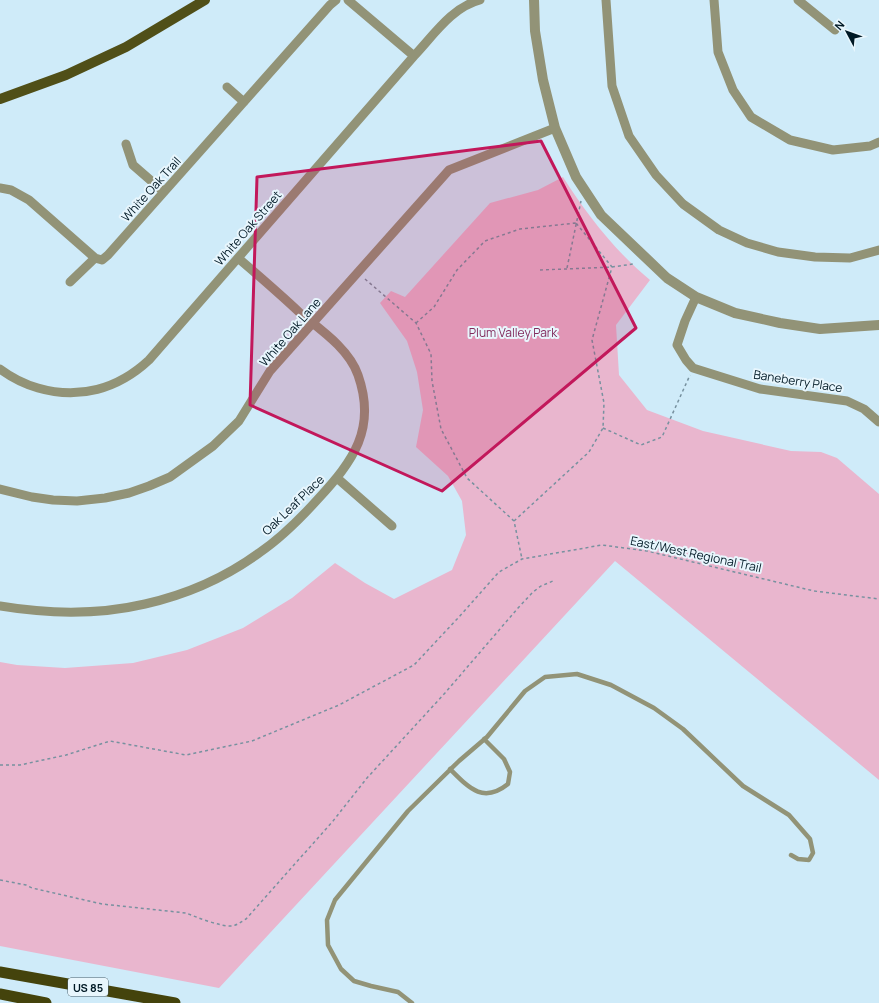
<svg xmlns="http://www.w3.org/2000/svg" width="879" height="1003" font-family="Manrope,sans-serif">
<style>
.green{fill:#e9b6ce}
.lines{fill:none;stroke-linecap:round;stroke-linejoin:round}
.path{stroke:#77919f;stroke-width:1.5;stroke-dasharray:3 3;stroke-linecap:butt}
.service{stroke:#929377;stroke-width:4.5}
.minor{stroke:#929377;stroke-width:9}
.tertiary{stroke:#929377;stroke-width:10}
.primary{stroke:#504f18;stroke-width:10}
.trunk{stroke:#44430c;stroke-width:11}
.marked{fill:#c2185b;fill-opacity:0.2;stroke:#c2185b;stroke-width:3;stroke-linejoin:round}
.labels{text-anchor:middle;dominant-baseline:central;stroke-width:4;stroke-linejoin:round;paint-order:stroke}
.shield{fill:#e8f6fd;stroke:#465b66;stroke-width:1}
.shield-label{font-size:11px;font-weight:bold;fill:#001925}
.street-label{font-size:12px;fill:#001925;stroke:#e8f6fd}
.park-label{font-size:12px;fill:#812a5c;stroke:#e8f6fd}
</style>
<rect width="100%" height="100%" fill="#cfebf9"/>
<!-- green -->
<path class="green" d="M563,177c24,38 53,75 87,103l-34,45 3,50 28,35 56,21 88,20 30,1 16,6 42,36v286l-264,-219 -396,427 -219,-42v-284l17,3 48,3 68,-5 54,-13 56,-22 49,-30 43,-35 30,20 29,16 58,-29 14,-35 -4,-34 -14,-25 -32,-29 7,-37 -6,-38 -10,-31 -27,-38 11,-12 14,6 85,-94 48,-13z"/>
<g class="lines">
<!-- path -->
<path class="path" d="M567,268l14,-67
M540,270l72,-3 21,-3
M365,279l51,44 15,31 1,27 9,48 26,49 47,43 8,38
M416,323l18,-16 23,-37 28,-29 35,-12 56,-6
M603,428l38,17 21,-8 28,-62
M514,521l75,-69 14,-24 1,-25 -12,-63 20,-73 -36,-44
M0,765h20l46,-10 44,-14 76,14 66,-14 87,-36 75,-40 44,-47 41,-46 23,-13 80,-14 45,6 167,40 65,8
M0,880l26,5 6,3 70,16 84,9c10,4 35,14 46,13 5,-1 9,-4 14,-7l87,-98 34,-43 78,-85 73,-85 15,-16 8,-6 12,-5"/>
<!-- service -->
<path class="service" d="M450,769c19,19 33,35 58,15l2,-12 -6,-13 -20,-20
M412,1003l-14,-11 -27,-6 -17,-5 -13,-12 -13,-24 -1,-25 8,-20 73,-89 51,-50 28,-24 38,-46 20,-14 32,-3 34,11 43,23 29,21 60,57 46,29 21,24 3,14 -4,7 -11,-1 -7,-4"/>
<!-- minor -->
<path class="minor" d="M348,0l66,56
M606,0l6,86 17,50 27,39 27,29 36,26 28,13 31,9 37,5 35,1 29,-8
M714,0l4,52 15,38 18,27 39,23 43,10 37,-4 9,-4
M798,0l37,30
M227,87l17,15
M126,144l7,21 31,27
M0,188l11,2 18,10 66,58
M95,258l7,2 6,-5 222,-250 6,-5
M70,282l25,-24
M696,297l-11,24 -8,24 9,15 7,8 67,21 87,12 17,8 15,13
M0,369c12,9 24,15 38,19 41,12 80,1 111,-28l265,-304c19,-20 38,-49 66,-56
M337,478l55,48
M0,489l32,8 21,3 24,1 28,-3 24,-5 20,-7 21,-9 43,-31 26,-25 31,-50 179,-201 106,-42
M0,606c48,8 98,9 145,-2 40,-9 81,-27 114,-51 22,-15 41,-34 59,-54 35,-38 59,-70 40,-124 -9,-26 -37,-45 -58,-62 -20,-19 -41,-37 -62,-55"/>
<!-- tertiary -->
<path class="tertiary" d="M534,0l1,31 8,49 12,48 21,49 25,38 66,63 29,19 39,16 45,10 40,6 59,-4"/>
<!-- primary -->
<path class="primary" d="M0,99l66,-24 60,-28 79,-47"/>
<!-- trunk -->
<path class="trunk" d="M0,972l175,31
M0,994l46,9"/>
</g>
<!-- marked area -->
<path class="marked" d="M541,141l95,187 -194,163 -192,-86 7,-228z"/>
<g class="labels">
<!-- shield labels -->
<rect class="shield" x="68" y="978" width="40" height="18" rx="3"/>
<g class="shield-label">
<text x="88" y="987">US 85</text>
</g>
<!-- street labels -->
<g class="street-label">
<text transform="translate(151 189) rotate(-48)">White Oak Trail</text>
<text transform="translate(248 228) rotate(-49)">White Oak Street</text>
<text transform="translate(290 332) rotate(-49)">White Oak Lane</text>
<text transform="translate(798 381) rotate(9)">Baneberry Place</text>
<text transform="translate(293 505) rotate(-44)">Oak Leaf Place</text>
<text transform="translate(696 554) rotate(12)">East/West Regional Trail</text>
</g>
<!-- park labels -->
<g class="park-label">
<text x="513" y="332">Plum Valley Park</text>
</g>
</g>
<!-- north arrow -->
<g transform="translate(847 32) rotate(311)" stroke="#e8f6fd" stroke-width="3" paint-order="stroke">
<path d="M0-3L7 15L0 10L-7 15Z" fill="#001925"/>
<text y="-6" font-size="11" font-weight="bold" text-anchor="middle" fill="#001925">N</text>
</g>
</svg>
